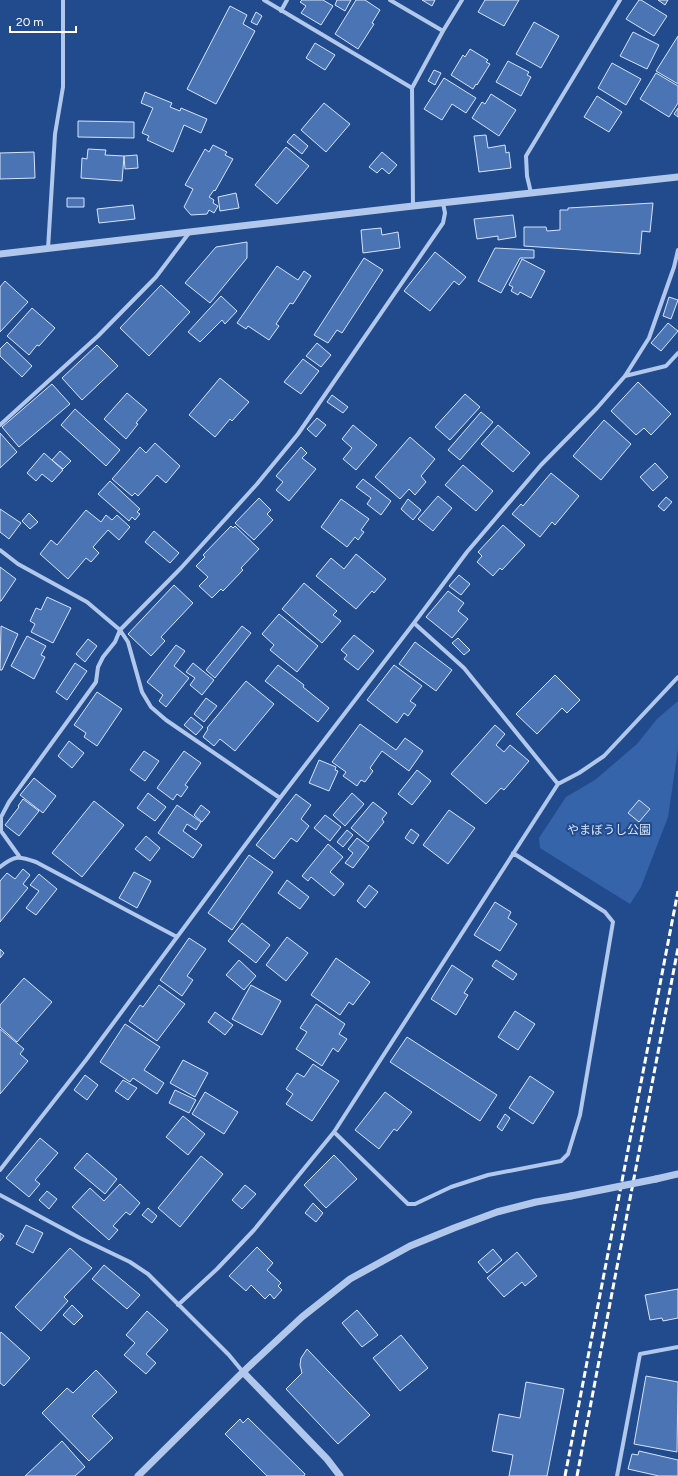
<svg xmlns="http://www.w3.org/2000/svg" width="678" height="1476" font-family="Figtree,'Noto Sans JP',sans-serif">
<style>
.green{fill:#3564ab}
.building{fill:#4b74b5;stroke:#d6e4f9}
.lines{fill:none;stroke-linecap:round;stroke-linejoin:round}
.minor{stroke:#b1c8ec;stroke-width:4}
.tertiary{stroke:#b1c8ec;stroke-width:7}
.rail{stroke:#fff;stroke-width:3;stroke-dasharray:7 3;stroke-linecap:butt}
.tertiary-bridge{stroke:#b1c8ec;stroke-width:7}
.labels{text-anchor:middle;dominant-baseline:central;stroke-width:4;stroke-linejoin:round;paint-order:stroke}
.park-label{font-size:12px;fill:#d6e4f9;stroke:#224b8e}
</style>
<rect width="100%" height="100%" fill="#224b8e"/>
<!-- green -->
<path class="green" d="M678,701v48l-10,68 -27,70 -11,17 -90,-56 -1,-10 27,-41 29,-17 42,-36 20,-25z"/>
<!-- building -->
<path class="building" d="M302,0h21l10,6 -12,19 -20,-12 5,-7 -6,-4z
M337,0h14l-6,11 -10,-6z
M356,0h9l15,10 -8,13 2,1 -16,25 -23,-15z
M422,0h13l-3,6z
M485,0h34l-15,26 -26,-14z
M639,0h2l26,16 -13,20 -28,-17z
M658,0h10l-3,5z
M230,6l17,9 -4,9 12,7 -39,73 -29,-15z
M256,12l6,4 -5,9 -6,-3z
M534,22l25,14 -18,32 -25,-14z
M633,32l26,13 -12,24 -27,-13z
M678,36v48l-22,-13z
M315,43l20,12 -10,15 -19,-12z
M470,49l18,11 -2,2 4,2 -13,21 -1,-1 -3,5 -22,-14 12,-20 2,2z
M508,61l21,11 -2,3 4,2 -10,19 -25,-14z
M612,63l29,16 -15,26 -28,-17z
M434,70l7,3 -6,12 -7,-4z
M656,73l22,13v17l-9,14 -29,-18z
M444,78l32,20 -10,15 -14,-9 -10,16 -18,-11z
M145,92l27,11 -2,4 10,4 1,-3 26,11 -6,14 -17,-8 -11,27 -26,-12 2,-4 -7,-3 11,-25 -12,-5z
M491,94l25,16 -17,26 -27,-18 10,-16 3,2z
M597,96l25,16 -13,20 -25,-15z
M324,103l26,21 -24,28 -25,-22z
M678,108v9l-4,-3z
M78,121l56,1v16l-56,-1z
M294,134l14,12 -6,8 -15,-12z
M486,135l2,13 17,-3 1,8 3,-1 2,16 -32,4 -5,-36z
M213,145l14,7 -2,3 8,4 -18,32 -1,-1 -5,7 5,3 -1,3 5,3 -4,7 -5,-3 -2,4 -16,1 -7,-8 9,-18 -8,-4 20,-36 4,3z
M286,147l23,19 -32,38 -22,-19z
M88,149l18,1 -1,5 19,1 -2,25 -41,-3 1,-20 5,1z
M34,152l1,26 -35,1v-26z
M382,152l15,13 -8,9 -7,-6 -5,5 -8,-6z
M137,155l1,13 -13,1 -1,-13z
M236,193l3,15 -19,3 -2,-14z
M67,198h17v9h-17z
M653,203l-3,29 -8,-1 -2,23 -116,-8v-19h22l1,4 13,-1v-20h8v-2z
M133,205l2,14 -36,4 -2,-14z
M513,215l3,22 -18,3v-4l-21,3 -3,-20z
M381,228l1,7 16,-3 2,16 -37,5 -2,-23z
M247,242v16l-37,45 -25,-20 31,-36z
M495,248l39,2v8h-14l-19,35 -23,-12z
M435,252l31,25 -7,8 -5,-4 -24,30 -26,-20z
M364,258l19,12 -41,63 -5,-3 -9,13 -14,-8z
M522,259l23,12 -14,27 -11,-6 -2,3 -7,-4 2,-4 -4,-2z
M277,266l21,14 6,-9 7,5 -18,28 -3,-1 -14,21 3,2 -10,14 -21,-14 -2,3 -9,-6z
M5,281l23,21 -28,30v-45z
M161,285l29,27 -41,44 -29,-28z
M221,296l16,15 -12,13 -3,-4 -22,22 -12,-10z
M669,297l9,3 -7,19 -8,-3z
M32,308l23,20 -16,18 -2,-1 -8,10 -22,-19z
M668,323l10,8 -17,20 -10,-8z
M7,342l25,24 -10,11 -22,-21v-7z
M317,343l14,12 -10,12 -15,-11z
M97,345l21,21 -36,34 -20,-22z
M303,359l16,12 -18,23 -17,-12z
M220,378l29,24 -17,19 -2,-2 -15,18 -26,-22z
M638,382l33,32 -20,21 -7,-7 -8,7 -25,-24z
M52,384l18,20 -51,43 -17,-20z
M127,393l20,17 -11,13 2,1 -12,15 -22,-20z
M465,394l15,13 -30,33 -15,-13z
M332,395l16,12 -5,6 -16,-11z
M75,409l45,41 -14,16 -45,-41z
M481,412l12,10 -33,38 -12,-10z
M317,418l9,7 -10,12 -9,-8z
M604,420l27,24 -30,36 -28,-24z
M353,425l24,20 -21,25 -13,-11 9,-11 -10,-9z
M498,425l32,28 -17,19 -32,-28z
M0,433l17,19 -17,16z
M410,437l25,22 -14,17 5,6 -11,13 -6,-6 -9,10 -25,-22z
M155,443l25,23 -14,17 -9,-8 -19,21 -3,-3 -3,3 -20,-17 28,-32 6,6z
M301,447l6,6 -5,5 14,11 -27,32 -13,-11 7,-8 -7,-6z
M60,451l11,10 -8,8 -11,-9z
M44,453l19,17 -11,12 -10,-8 -6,7 -9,-8z
M655,463l13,14 -15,14 -13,-14z
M463,465l30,26 -17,20 -31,-26z
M551,473l28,23 -24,29 -3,-3 -12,15 -28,-23 9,-10 2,2z
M363,479l28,22 -10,14 -14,-11 4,-6 -15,-11z
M110,481l30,28 -3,3 3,2 -5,6 -3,-3 -3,4 -31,-27z
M438,496l14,12 -19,23 -15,-12z
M666,497l6,5 -8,9 -6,-5z
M259,498l12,12 -4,4 6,6 -19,20 -19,-17z
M341,499l28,20 -8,11 3,2 -6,8 -3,-3 -8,10 -26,-20z
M408,499l13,11 -8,10 -12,-11z
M0,509l21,14 -12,16 -9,-7z
M86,510l15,12 5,-7 6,5 5,-5 13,12 -11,13 -11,-10 -15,17 6,6 -8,9 -5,-4 -18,21 -28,-25 11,-14 6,5z
M29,513l9,9 -8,7 -8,-8z
M503,525l22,20 -23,25 -2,-2 -7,8 -16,-14 5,-6 -4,-4z
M231,526l2,2 2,-2 24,23 -18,19 2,2 -20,21 -2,-2 -9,9 -13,-12 9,-9 -12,-11 9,-9 -2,-2z
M154,531l25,22 -9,10 -25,-21z
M356,554l30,25 -12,14 -2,-2 -16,18 -40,-33 15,-18 13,11z
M0,567l16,12 -15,22h-1z
M459,575l11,9 -9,11 -12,-9z
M304,583l33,28 -4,4 8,6 -19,22 -40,-34z
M174,585l19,18 -32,34 4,4 -14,15 -23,-22z
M448,591l16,12 -6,8 10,8 -16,19 -26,-21z
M47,597l24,11 -18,35 -22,-11 4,-8 -5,-3 6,-13 5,2z
M279,614l39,32 -21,26 -27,-22 4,-5 -12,-11z
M1,626l17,8 -16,36h-2z
M242,626l9,7 -36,45 -9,-8z
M354,635l20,16 -16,19 -14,-11 3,-4 -6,-5z
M27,636l19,10 -5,9 4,2 -11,22 -23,-13z
M458,638l12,12 -6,5 -12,-12z
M88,639l9,7 -12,16 -9,-8z
M415,642l37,28 -16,21 -37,-27z
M176,645l9,6 -11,15 15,12 -23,29 -7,-6 4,-6 -16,-13z
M75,663l12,8 -20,29 -11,-8z
M193,663l21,17 -12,15 -12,-10 5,-7 -9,-6z
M278,665l26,20 -1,2 26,21 -11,14 -53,-41z
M394,665l28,21 -12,15 6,4 -8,11 -4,-3 -7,10 -30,-23z
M555,675l25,25 -13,13 -5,-5 -25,26 -21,-20z
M246,681l28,23 -39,47 -15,-12 -6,7 -11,-9 5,-8 -1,-1z
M97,692l25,17 -25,37 -13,-9 2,-4 -12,-8z
M206,698l11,8 -13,16 -10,-8z
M191,717l12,10 -7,8 -12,-10z
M360,724l36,26 9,-12 18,13 -14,20 -27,-20 -12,17 3,3 -8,11 -4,-2 -4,6 -14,-10 3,-4 -14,-10z
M495,725l10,9 -9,11 8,7 6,-7 19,16 -25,29 -3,-2 -15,16 -35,-30z
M69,741l15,12 -12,15 -14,-12z
M144,751l15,10 -14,20 -15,-11z
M184,751l17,12 -16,22 3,2 -7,10 -4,-3 -4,6 -16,-12z
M319,760l17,7 -1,3 3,1 -9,20 -20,-8z
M417,770l14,11 -19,24 -14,-11z
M34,778l22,18 -13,17 -23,-18z
M148,793l18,14 -11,14 -18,-13z
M352,793l12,11 -19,22 -12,-11z
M296,794l15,11 -10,14 8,7 -12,16 -6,-4 -17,21 -18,-14z
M23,799l16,12 -20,25 -14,-11 14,-18 -1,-1z
M639,800l11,9 -11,13 -11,-9z
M94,801l30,24 -42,52 -30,-24z
M373,802l14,11 -5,6 2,3 -16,20 -17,-14z
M177,805l24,17 -5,8 -9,-6 -4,7 19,14 -9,13 -35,-25z
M201,805l9,7 -8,10 -8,-7z
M449,810l26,18 -27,36 -25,-19z
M325,815l16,12 -11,14 -16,-13z
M411,829l8,6 -6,9 -8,-6z
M347,830l6,5 -10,12 -6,-5z
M146,836l14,12 -10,13 -15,-12z
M357,838l12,9 -16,21 -8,-5 8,-10 -5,-4z
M328,844l15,13 -13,15 14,12 -10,12 -23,-19 -3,4 -6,-5z
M249,855l24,17 -41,58 -24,-17z
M23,869l7,6 -7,9 5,4 -28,34v-41l7,-8 8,6z
M134,872l17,9 -14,27 -18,-10z
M39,874l18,15 -21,26 -10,-7 13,-17 -9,-6z
M287,880l22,17 -9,12 -22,-16z
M369,885l9,7 -13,16 -8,-7z
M495,902l16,10 -3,6 9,6 -17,27 -26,-16z
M242,923l28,22 -14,18 -28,-22z
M287,937l21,16 -22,28 -20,-16z
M189,938l17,11 -19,27 6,4 -11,16 -22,-16z
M0,949l4,4 -4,5z
M336,958l34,24 -17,23 -4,-3 -9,13 -29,-20z
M239,960l17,16 -12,14 -18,-15z
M496,960l21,14 -4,6 -21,-14z
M452,965l21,14 -9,14 4,2 -12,20 -25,-16z
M24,978l28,24 -35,40 -17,-15v-22z
M159,985l26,19 -28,37 -28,-20 11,-16 3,2z
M251,985l30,16 -19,34 -30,-16z
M316,1004l29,20 -6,10 8,5 -9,13 -5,-4 -11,18 -26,-17 11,-17 -7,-4z
M515,1011l20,13 -17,26 -20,-13z
M215,1012l18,13 -8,10 -17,-13z
M125,1024l35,23 -16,23 20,13 -7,11 -24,-16 -3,4 -30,-20z
M0,1029l24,20 -4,5 8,7 -28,33z
M407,1037l90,58 -17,26 -90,-59z
M183,1060l25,13 -13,24 -25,-14z
M313,1064l26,17 -27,40 -26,-17 7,-10 -7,-5 11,-16 7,4z
M85,1075l13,10 -11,15 -13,-10z
M530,1076l24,16 -21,32 -24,-16z
M123,1080l14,8 -9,12 -13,-9z
M175,1090l21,10 -7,13 -20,-10z
M205,1092l33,20 -14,22 -32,-20z
M385,1092l27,20 -15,19 -3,-2 -15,20 -24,-19z
M505,1114l5,4 -8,13 -5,-4z
M183,1116l22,18 -17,21 -22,-18z
M40,1138l18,15 -23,27 5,4 -11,13 -23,-19z
M87,1153l30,26 -12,15 -31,-26z
M334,1155l23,24 -31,29 -22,-23z
M201,1156l22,18 -43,53 -22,-19z
M120,1184l20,19 -10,12 -4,-3 -13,14 5,4 -9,10 -37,-33 18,-19 14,13z
M245,1185l11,9 -14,15 -10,-9z
M47,1191l10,8 -8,10 -10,-9z
M313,1203l10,10 -7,9 -11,-9z
M148,1208l9,8 -5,7 -10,-8z
M26,1225l17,8 -10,20 -17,-9z
M0,1233l4,3 -4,5z
M257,1247l16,16 -6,7 14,13 -3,3 4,4 -8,9 -4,-5 -5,5 -14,-14 -5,6 -17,-15z
M70,1248l22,20 -28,29 4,4 -27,30 -26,-24z
M493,1249l9,11 -15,13 -9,-11z
M517,1252l20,24 -12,10 -3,-4 -18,15 -17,-19z
M104,1265l36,30 -13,14 -35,-30z
M678,1289v29l-15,3 -1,-3 -12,2 -5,-25z
M72,1305l11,11 -9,9 -11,-10z
M357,1310l21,25 -16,12 -20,-24z
M147,1311l21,19 -22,24 10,9 -10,11 -22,-19 11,-12 -9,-8z
M1,1332l29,26 -26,28 -4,-3v-49z
M401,1335l27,33 -28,23 -27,-33z
M307,1349l63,66 -32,29 -52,-55 16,-16 -2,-8 1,-7z
M96,1370l21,22 -25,24 21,22 -24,23 -47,-48 25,-25 6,5z
M646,1376l32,6 -1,70 -43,-8z
M526,1382l38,7 -17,87h-38l4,-21 -21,-4 7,-37 21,4z
M248,1418l57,56 -1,2h-37l-42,-42 15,-15 3,4z
M62,1441l23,26 -10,9h-50z
M639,1451l39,9v16h-19l-31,-7 4,-15 6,1z"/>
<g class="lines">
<!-- minor -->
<path class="minor" d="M264,0l148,88
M390,0l53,31
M281,11l6,-11
M531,193l-4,-17 -1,-20 94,-156
M413,206l-1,-118 31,-57 19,-31
M48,249l7,-115 8,-47v-87
M625,376l41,-10 12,-13
M0,425l98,-89 58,-59 33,-44
M0,550l18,14 69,38 33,28 -5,12 -12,15 -5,10 -2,15 -87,120 -8,15v14l18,25
M414,623l50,45 94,116
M280,798l-114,-78 -15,-13 -9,-15 -14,-50 -8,-12 61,-62 76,-84 41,-50 145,-211 2,-10 -2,-10
M0,867c15,-12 19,-11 36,-5l141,75
M334,1132l74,72h7l36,-17 37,-12 73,-14 7,-7 12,-39 33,-193 -8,-10 -92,-59
M0,1170l86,-110 194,-262 134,-175 53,-71 74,-87 56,-57 28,-32 24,-38 25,-71 4,-17
M0,1195l80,43 50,24 18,12 81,81 14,17
M178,1305l39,-36 37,-39 80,-98 224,-348 21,-11 25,-17 74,-79
M617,1476l23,-122 38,-7"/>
<!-- tertiary -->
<path class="tertiary" d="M0,254l413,-48 265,-29
M656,1179l22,-5
M243,1372l84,87 13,17
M138,1476l105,-104 59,-55 48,-38 60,-33 44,-18 43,-16 39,-10 35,-6"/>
<!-- rail -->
<path class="rail" d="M565,1476l113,-585
M577,1476l101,-528"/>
<!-- tertiary-bridge -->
<path class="tertiary-bridge" d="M571,1196l85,-17"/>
</g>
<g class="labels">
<!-- park labels -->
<g class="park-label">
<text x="609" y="830">やまぼうし公園</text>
</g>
</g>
<!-- scale -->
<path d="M10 26v6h66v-6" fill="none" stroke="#ffffff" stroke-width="2"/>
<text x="16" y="26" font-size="12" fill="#ffffff" stroke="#224b8e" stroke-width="3" paint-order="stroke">20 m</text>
</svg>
